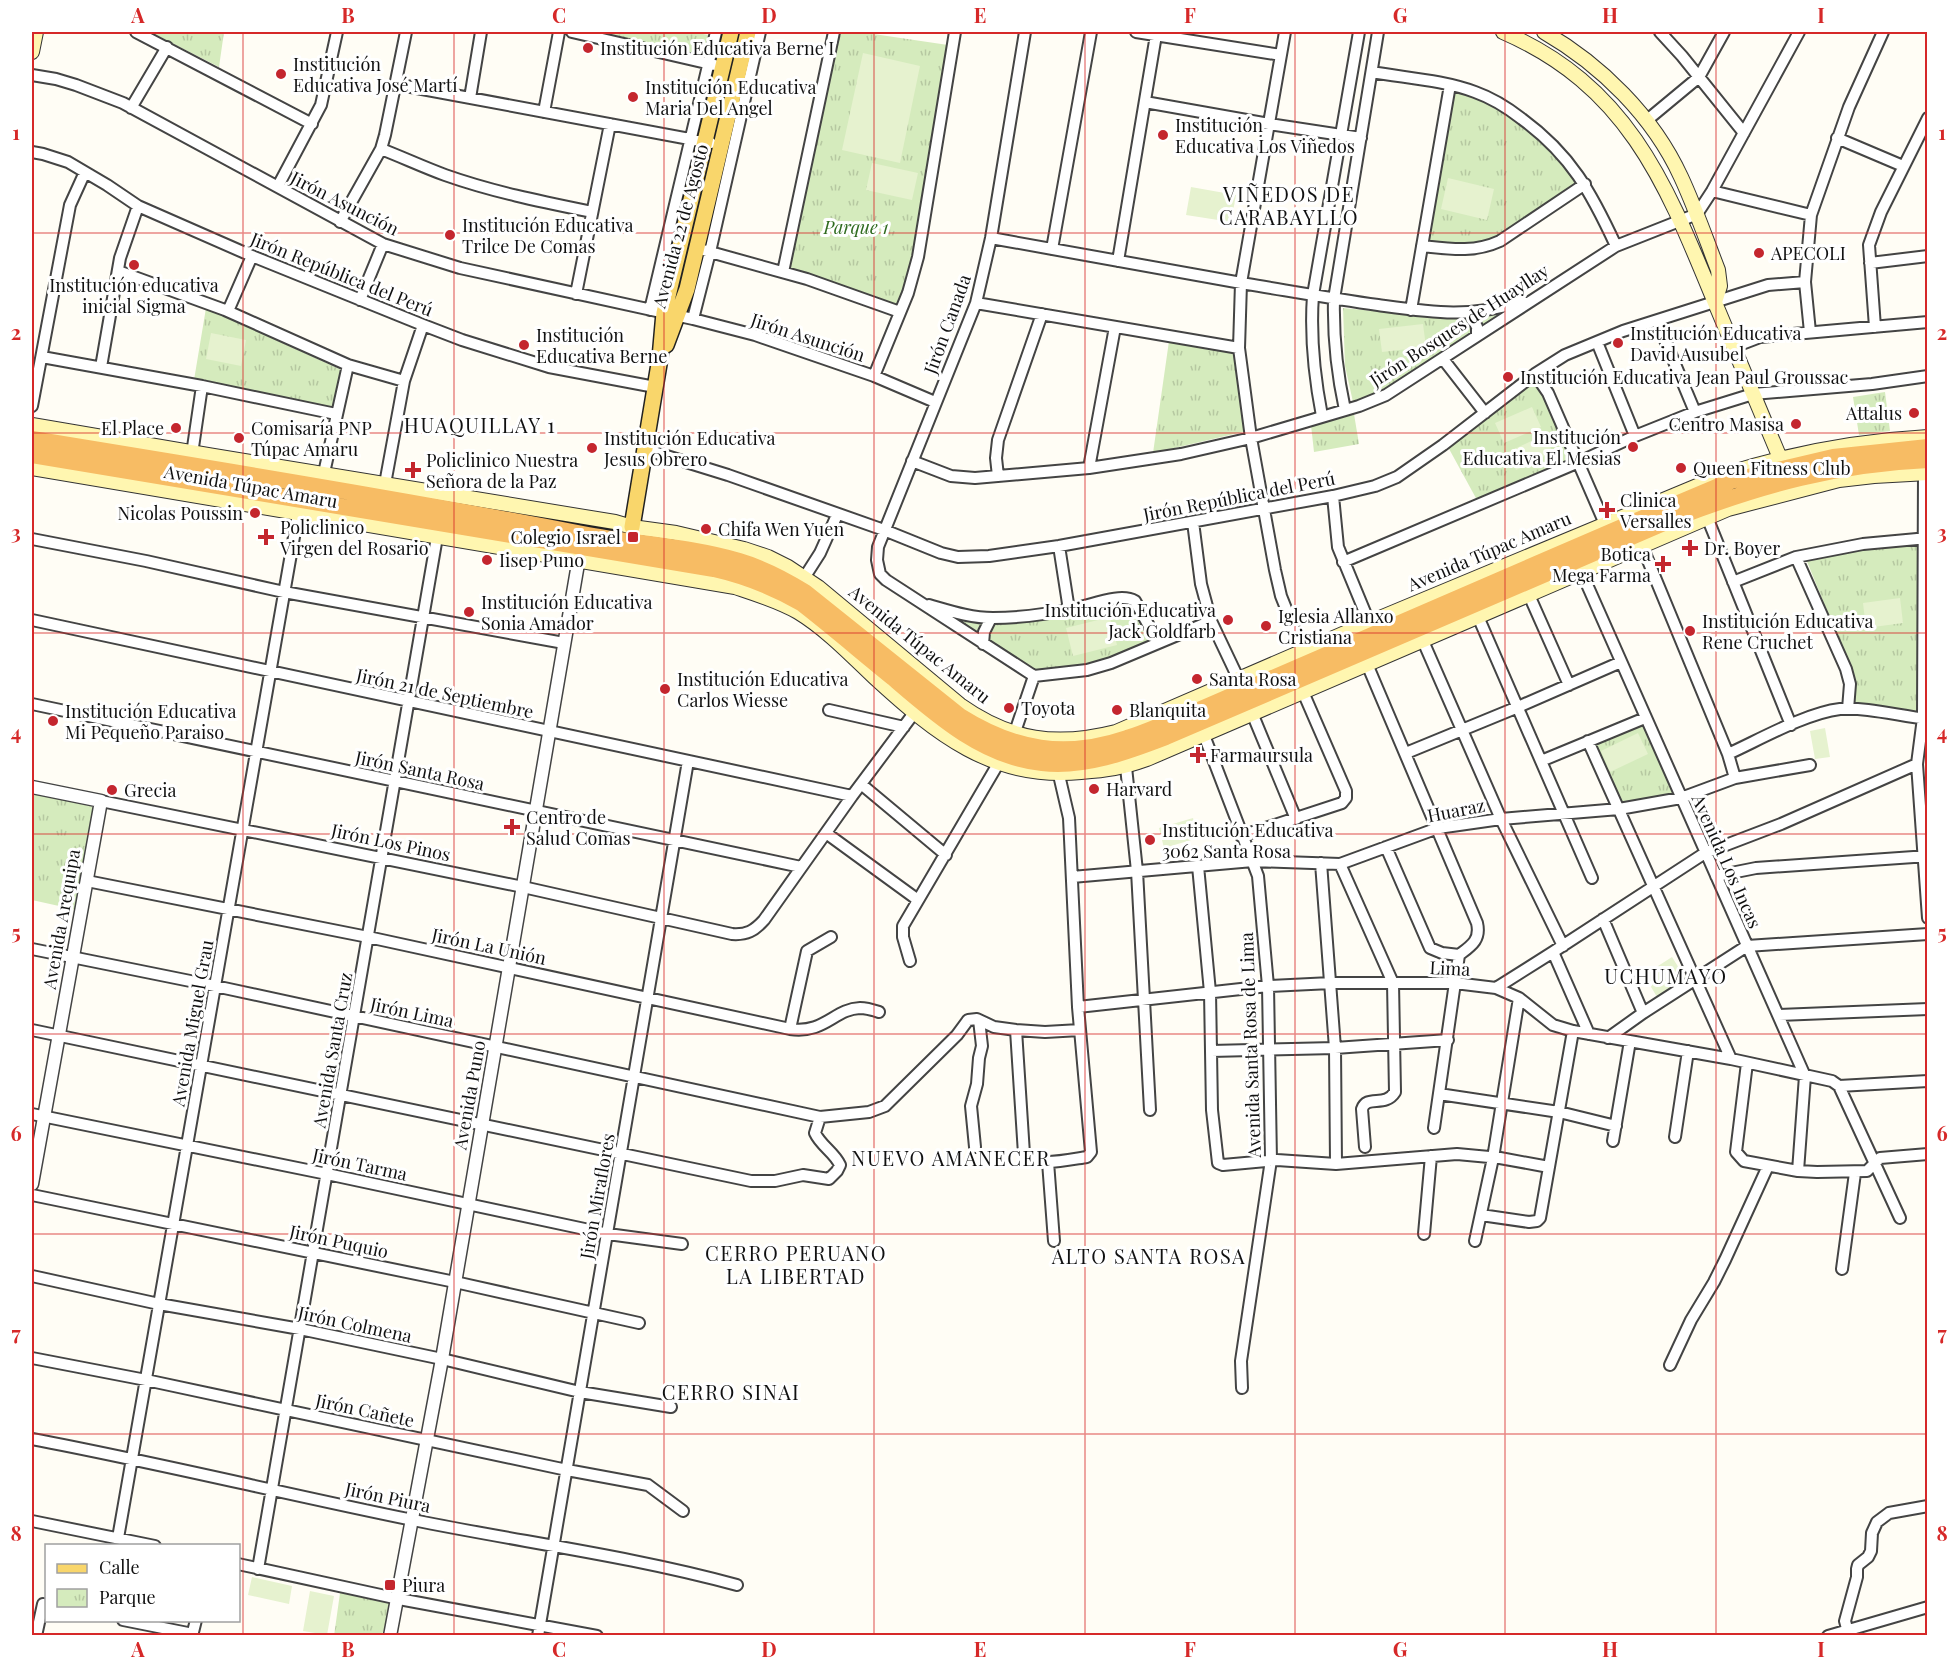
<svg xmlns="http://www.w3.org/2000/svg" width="1959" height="1667" font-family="'Playfair Display',serif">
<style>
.park{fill:url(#park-tufts)}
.pitch{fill:#e6f2cf}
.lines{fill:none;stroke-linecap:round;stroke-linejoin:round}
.minor-casing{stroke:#444;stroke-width:14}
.tertiary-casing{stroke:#444;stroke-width:15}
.secondary-casing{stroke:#333;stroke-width:16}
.primary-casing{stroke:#222;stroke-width:18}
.trunk-casing{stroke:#222;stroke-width:20}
.minor{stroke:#fff;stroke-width:10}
.tertiary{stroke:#fff;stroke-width:12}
.secondary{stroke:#fff6b0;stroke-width:14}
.primary{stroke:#f9d66b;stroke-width:15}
.trunk{stroke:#f7bc64;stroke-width:16}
.grid{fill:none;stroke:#d62828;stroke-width:1.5;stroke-opacity:0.55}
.poi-dot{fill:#c4262e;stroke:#fff;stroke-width:2}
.labels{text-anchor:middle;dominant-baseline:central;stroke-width:6;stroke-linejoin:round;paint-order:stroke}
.poi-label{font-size:18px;fill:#111;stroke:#fff;text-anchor:start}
.street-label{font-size:18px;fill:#111;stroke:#fff}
.park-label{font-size:18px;font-style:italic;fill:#2f6b1f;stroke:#fff}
.neighbourhood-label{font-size:20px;letter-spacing:1.5px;fill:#111;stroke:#fff}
.neatline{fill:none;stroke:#d62828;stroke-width:2}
.grid-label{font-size:20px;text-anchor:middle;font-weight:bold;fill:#d62828}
</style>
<defs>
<pattern id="park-tufts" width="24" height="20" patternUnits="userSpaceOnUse" patternTransform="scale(1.5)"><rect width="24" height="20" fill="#d5ebbd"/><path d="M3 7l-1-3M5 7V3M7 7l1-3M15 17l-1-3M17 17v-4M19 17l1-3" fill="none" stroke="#b6c8a1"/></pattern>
</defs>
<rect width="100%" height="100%" fill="#fffdf5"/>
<!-- park -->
<path class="park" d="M149,32h75l-5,35 -65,-33z
M588,32h103l18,3 -5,22z
M838,32h22l88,13 -35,211 -13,48 -4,2 -108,-38z
M1455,92l15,2 19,6 26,18 43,36 22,30 -80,52 -25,9 -46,-2z
M1514,306l-130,85 -31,11 -8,-36 -2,-58 104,10 24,-1z
M206,308l138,63 -10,38 -140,-29z
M1169,341l68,9 10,81 -94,22z
M1533,380l11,16 30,65 -97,39 -29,-53z
M1885,392l5,39 -31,4 -6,-38z
M1354,414l5,30 -45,8 -3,-27z
M1920,543v171l-67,-9 -8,-50 -39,-96 51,-10z
M1117,602l16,2 19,36 -39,18 -27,8 -53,5 -94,-60 32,8 114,-8z
M1642,723l33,75 -54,9 -29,-62z
M32,793l62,14 -17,103 -45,-10z
M340,1593l51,10 -9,32 -48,1z"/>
<!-- pitch -->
<path class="pitch" d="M863,53l57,13 -20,97 -58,-13z
M872,163l46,10 -6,27 -46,-10z
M1448,178l46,11 -7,31 -46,-11z
M1191,187l45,8 -5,27 -45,-7z
M1423,324l3,23 -44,5 -3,-23z
M211,333l35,7 -5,26 -35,-7z
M1532,407l9,20 -37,16 -9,-20z
M1544,435l9,17 -37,18 -8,-18z
M1900,598l3,25 -37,5 -3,-25z
M1110,617l7,28 -44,11 -7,-28z
M1825,728l5,29 -15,2 -5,-28z
M1638,733l10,21 -38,18 -9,-21z
M1193,818l5,20 -34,10 -5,-20z
M1672,957l14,22 -29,18 -13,-22z
M252,1577l40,9 -3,18 -41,-9z
M310,1591l24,5 -7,39 -24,-4z"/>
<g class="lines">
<defs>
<path id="minor" d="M136,32l176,92
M572,32l143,33
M1025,32l-34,206 -15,65 -98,244 -1,13 3,14 6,6 148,96 53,-6 24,-7 100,-42
M1136,32l145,23
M1285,32l-44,251 -2,65 12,90 24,132 6,26 22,55
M1660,32l22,24 62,77
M1372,72c34,6 71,8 103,20 17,6 33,16 47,27 49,36 69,73 94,127
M32,75l24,4 20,6 47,18 260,141 77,24 233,51 62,16 119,41 61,26
M395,84l316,59
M470,98l11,-66
M1145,102l124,22 92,14
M131,108l36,-61
M544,112l15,-80
M1646,121l53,-44 25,-45
M1837,138l66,28
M381,149c21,8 42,18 64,26 48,17 98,27 147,37
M32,152l11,2 25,8 39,23 31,21 114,50 171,69 39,15 87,27 106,20
M278,186l43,-81 16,-73
M1712,191l99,24
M340,222l41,-73 4,-14 21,-103
M991,238c85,15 170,30 256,46 43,7 87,15 131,21 51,7 93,14 144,-4
M1422,246c28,3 52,7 78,-5l85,-57
M1052,249l39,-217
M703,250l104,29 93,33
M1118,261l38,-226
M1870,263l58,-7
M118,271l107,39 123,55 56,16
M783,272l51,-240
M576,294l34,-170
M360,300l23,-56
M976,303l263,45
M650,310l66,-278
M1411,310l39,-225
M228,311l24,-55
M1470,313l7,14v8
M693,319l17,-67 50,-220
M1657,321l38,91
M1875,327l-6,-82 12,-33 47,-94
M1810,332l-5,-50 6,-67 38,-108 34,-75
M1597,342l38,94
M1734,347l26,-10 168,-15
M42,357l160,29 134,28
M1443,359l42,54
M101,367l19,-109 18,-52
M1535,374l13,19 57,131
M874,376l34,-83 10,-36 37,-225
M32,406l38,-201 15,-33
M1345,410c-8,-37 -12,-73 -11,-111l44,-267
M1322,416c-8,-41 -12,-79 -9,-121l46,-263
M644,449l84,26 156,55 57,23 17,4 31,-1 70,-10 274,-50 42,-10 22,-9 46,-32 92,-71 30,-19 58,-24 145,-46 37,-3
M192,454l10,-68
M912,461l39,15 24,2 114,-10 92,-14 70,-16 108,-32 27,-11 230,-149 81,-32 15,-23 87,-159
M1089,468l26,-141
M324,473l24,-108
M1924,473l-1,245 -6,46 11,154
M998,476l-2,-18 2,-18 44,-126
M385,484l19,-103 19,-56
M1333,496l5,51 31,75
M1707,517l84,208
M1193,522l8,62 10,37 28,59
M32,539l114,22 138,31 280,51
M1059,546l10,64
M1642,546l86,208 7,24
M1796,557l50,112 4,15 -2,25
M1343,562l236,-100 56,-26 60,-24 58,-18 119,-10 56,-8
M1581,571l224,505 -7,95
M804,578l16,-25 17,-38
M1733,582l63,-25 67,-13 65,-6
M1529,595l40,90
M929,605c21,6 42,13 64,13 26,0 54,-4 79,-9 18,-3 48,-17 63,-8l23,41
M1476,612l116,266
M32,620l820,176
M1423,641l78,178 62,127
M983,644l1,-12 7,-14
M1367,664l110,259c4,17 -6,23 -18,32
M32,704l769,163
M829,710l75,17
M1252,713l44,106
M1202,730l56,146 10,110 3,174 -30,201 1,27
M1015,732l19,-56
M1588,741l143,318
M1406,753l112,-46 103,-45
M1728,754c31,-14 78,-41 112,-45 28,-2 59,7 88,10
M1541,761l104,-43
M1126,767l11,104 13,239
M861,784l85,71
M101,801l422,86 209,47c15,1 22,-3 32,-14l88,-124 62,-83
M826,833l92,67
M1241,836l101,-33 4,-5v-7l-43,-99
M1386,847l44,101 12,5 17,2
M1321,863l14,185 1,116
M1340,864l53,119 2,109c-10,16 -28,2 -33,17l3,38
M1198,866l12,126 2,118 6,53 5,2 54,-5 59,4 121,-10 43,4 49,9
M1716,876l40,-8 172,-12
M1072,877l181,-16 87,3 98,-36 63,-9 118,-10 62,-11 54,-20 75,-13
M87,881l281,56 422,92c35,5 44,-20 70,-21 6,0 13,2 19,4
M1603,919l40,94
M32,949l183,37 605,131 49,-5 16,-6 72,-71 11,-15 9,-1 17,8 22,3 29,2 35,-2
M1553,952l36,82
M910,961l-7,-24v-11l95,-162
M1496,988l57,-36 152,-99 76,-29 136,-60
M1078,1007l190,-21 63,-3h124l41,5 23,10 34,27 20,6 158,28 101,22 7,5 89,-5
M1779,1015l149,-6
M790,1029l17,-78 24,-14
M32,1030l719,151h24l28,-6 26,4 8,-8 3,-6c-6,-13 -19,-19 -25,-32l5,-16
M1016,1030l8,124c8,15 48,5 63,3l4,-5 -13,-145 -9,-189 -10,-43
M1608,1038l35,-25 104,-67 181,-12
M1211,1051l124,-3 113,-8
M1747,1063l-11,89 8,9 54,10 19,1 50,-1 13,-13 48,-4
M1839,1086l61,132
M1439,1094l120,18 57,14
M32,1114l295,60 281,60 74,10
M1434,1128l25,-173
M1675,1137l13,-86
M1613,1141l17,-100
M975,1147l-4,-41 6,-22 2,-26 3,-12 -3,-26
M1048,1162l6,79
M32,1195l423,87 184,41
M1481,1215l48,7 8,-1 3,-3 33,-187
M1424,1234l7,-78
M1475,1241l18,-83 26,-160
M1842,1269l13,-96
M32,1276l127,28 141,25 142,30 138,33 91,15
M32,1358l114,22 421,90 81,15 35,26
M1670,1365l21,-45 23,-38 11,-22 43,-94
M32,1439c127,24 253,55 381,81 108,22 218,36 324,65
M32,1521l123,25
M118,1538l180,-1024
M238,1564l161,35 198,37
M258,1569l179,-1032
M123,1620l70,14
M36,1636l7,-32
M192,1636l4,-16
M538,1636l150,-875
M1828,1636l100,-29
M1849,1636l-4,-15 12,-44v-8l1,-4 10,-8 3,-6 1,-18 5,-11 12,-9 39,-7"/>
<path id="tertiary" d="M32,787l69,14 -69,383
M390,1636l52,-277 138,-807"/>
<path id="secondary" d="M1503,32c124,54 162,149 210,266 22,53 44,106 67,160
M1544,32c57,33 109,84 137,145 14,30 25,62 37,93l2,16 -5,16
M32,52l4,-20
M32,425c194,34 388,64 583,97l17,5 44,6 68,16 24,8 20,10 30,20 142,118c51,36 97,42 156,27l259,-112 351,-146c66,-21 132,-33 202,-37
M32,468l703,119c21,7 44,14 63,25 28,17 53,43 76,65 61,56 119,104 207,95 26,-2 41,-4 66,-13l581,-250 111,-29 35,-4 54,-3"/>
<path id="primary" d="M666,345l21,-56 61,-257
M632,527l28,-169 4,-45 67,-281"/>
<path id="trunk" d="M32,439c184,30 367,60 551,95 51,10 105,12 156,27 24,7 45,18 66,31l155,124c54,34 105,43 167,22 20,-6 40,-16 60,-23l444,-192 100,-42 102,-24 95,-10
M32,455l682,114c31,7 59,18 87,34 31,24 61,50 92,75 43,37 90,79 149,85 42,5 85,-11 124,-26l512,-220c84,-32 159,-53 250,-57"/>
</defs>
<!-- minor casing -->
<use href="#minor" class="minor-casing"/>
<!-- tertiary casing -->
<use href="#tertiary" class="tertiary-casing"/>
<!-- secondary casing -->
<use href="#secondary" class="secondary-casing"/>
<!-- primary casing -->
<use href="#primary" class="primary-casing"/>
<!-- trunk casing -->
<use href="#trunk" class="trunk-casing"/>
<!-- minor -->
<use href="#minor" class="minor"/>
<!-- tertiary -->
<use href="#tertiary" class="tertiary"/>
<!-- secondary -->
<use href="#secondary" class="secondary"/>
<!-- primary -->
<use href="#primary" class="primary"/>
<!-- trunk -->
<use href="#trunk" class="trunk"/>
</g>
<!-- grid -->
<path class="grid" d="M243,32v1604M454,32v1604M664,32v1604M874,32v1604M1085,32v1604M1295,32v1604M1505,32v1604M1716,32v1604M32,233h1896M32,433h1896M32,633h1896M32,834h1896M32,1034h1896M32,1234h1896M32,1434h1896"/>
<!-- markers -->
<g class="poi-dot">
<circle cx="588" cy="48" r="6"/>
<circle cx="281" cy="74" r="6"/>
<circle cx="633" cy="97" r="6"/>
<circle cx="1163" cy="135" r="6"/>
<circle cx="450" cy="235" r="6"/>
<circle cx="1759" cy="253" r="6"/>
<circle cx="134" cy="265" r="6"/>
<circle cx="1618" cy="343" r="6"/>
<circle cx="524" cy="345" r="6"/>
<circle cx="1508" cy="377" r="6"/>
<circle cx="1914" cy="413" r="6"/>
<circle cx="1796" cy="424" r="6"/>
<circle cx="176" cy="428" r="6"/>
<circle cx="239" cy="438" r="6"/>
<circle cx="1633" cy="447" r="6"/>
<circle cx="592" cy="448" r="6"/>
<circle cx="1681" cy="468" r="6"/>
<path d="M410 461h6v6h6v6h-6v6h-6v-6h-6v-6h6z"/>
<path d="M1604 501h6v6h6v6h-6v6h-6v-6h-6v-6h6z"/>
<circle cx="255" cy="513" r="6"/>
<circle cx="706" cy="529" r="6"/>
<path d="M263 528h6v6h6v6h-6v6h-6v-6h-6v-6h6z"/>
<rect x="627" y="531" width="12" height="12" rx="3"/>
<path d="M1687 539h6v6h6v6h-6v6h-6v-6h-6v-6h6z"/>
<circle cx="487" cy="560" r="6"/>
<path d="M1660 555h6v6h6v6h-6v6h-6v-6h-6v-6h6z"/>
<circle cx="469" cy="612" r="6"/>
<circle cx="1228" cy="620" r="6"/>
<circle cx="1266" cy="626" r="6"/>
<circle cx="1690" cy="631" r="6"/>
<circle cx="1197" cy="679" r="6"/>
<circle cx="665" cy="689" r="6"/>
<circle cx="1009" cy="708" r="6"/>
<circle cx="1117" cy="710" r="6"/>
<circle cx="53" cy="721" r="6"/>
<path d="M1195 746h6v6h6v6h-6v6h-6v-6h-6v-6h6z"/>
<circle cx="1094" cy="789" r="6"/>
<circle cx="112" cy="790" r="6"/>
<path d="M509 818h6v6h6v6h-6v6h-6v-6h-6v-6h6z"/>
<circle cx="1150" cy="840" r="6"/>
<rect x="384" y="1579" width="12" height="12" rx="3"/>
</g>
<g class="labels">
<!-- poi labels -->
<g class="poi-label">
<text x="600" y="48">Institución Educativa Berne I</text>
<text x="293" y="64">Institución<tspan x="293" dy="21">Educativa José Martí</tspan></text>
<text x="645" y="87">Institución Educativa<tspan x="645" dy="21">Maria Del Angel</tspan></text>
<text x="1175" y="125">Institución<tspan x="1175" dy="21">Educativa Los Viñedos</tspan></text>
<text x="462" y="225">Institución Educativa<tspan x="462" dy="21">Trilce De Comas</tspan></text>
<text x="1771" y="253">APECOLI</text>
<text x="134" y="285" text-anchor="middle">Institución educativa<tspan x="134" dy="21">inicial Sigma</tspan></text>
<text x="1630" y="333">Institución Educativa<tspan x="1630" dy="21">David Ausubel</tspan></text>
<text x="536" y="335">Institución<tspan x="536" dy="21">Educativa Berne</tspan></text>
<text x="1520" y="377">Institución Educativa Jean Paul Groussac</text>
<text x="1902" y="413" text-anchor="end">Attalus</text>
<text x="1784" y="424" text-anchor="end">Centro Masisa</text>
<text x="164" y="428" text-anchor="end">El Place</text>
<text x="251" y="428">Comisaría PNP<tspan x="251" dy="21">Túpac Amaru</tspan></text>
<text x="1621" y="437" text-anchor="end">Institución<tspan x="1621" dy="21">Educativa El Mesias</tspan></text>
<text x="604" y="438">Institución Educativa<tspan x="604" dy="21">Jesus Obrero</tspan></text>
<text x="426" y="460">Policlinico Nuestra<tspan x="426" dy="21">Señora de la Paz</tspan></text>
<text x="1693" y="468">Queen Fitness Club</text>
<text x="1620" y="500">Clinica<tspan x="1620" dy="21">Versalles</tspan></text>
<text x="243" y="513" text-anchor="end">Nicolas Poussin</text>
<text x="280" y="527">Policlinico<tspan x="280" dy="21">Virgen del Rosario</tspan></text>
<text x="718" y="529">Chifa Wen Yuen</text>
<text x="621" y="537" text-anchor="end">Colegio Israel</text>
<text x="1704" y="548">Dr. Boyer</text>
<text x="1651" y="554" text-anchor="end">Botica<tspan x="1651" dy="21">Mega Farma</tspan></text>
<text x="499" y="560">Iisep Puno</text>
<text x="481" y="602">Institución Educativa<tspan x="481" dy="21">Sonia Amador</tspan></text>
<text x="1216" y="610" text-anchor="end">Institución Educativa<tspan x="1216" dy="21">Jack Goldfarb</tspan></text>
<text x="1278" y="616">Iglesia Allanxo<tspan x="1278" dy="21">Cristiana</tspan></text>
<text x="1702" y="621">Institución Educativa<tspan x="1702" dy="21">Rene Cruchet</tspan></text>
<text x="677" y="679">Institución Educativa<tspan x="677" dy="21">Carlos Wiesse</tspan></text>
<text x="1209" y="679">Santa Rosa</text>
<text x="1021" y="708">Toyota</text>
<text x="1129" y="710">Blanquita</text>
<text x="65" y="711">Institución Educativa<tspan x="65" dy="21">Mi Pequeño Paraiso</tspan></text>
<text x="1210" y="755">Farmaursula</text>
<text x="1106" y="789">Harvard</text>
<text x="124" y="790">Grecia</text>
<text x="526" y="817">Centro de<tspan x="526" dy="21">Salud Comas</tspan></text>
<text x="1162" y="830">Institución Educativa<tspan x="1162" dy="21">3062 Santa Rosa</tspan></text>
<text x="402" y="1585">Piura</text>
</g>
<!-- street labels -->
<g class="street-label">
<text transform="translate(345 203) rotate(27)">Jirón Asunción</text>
<text transform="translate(680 226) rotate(-75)">Avenida 22 de Agosto</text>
<text transform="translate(342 274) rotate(22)">Jirón República del Perú</text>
<text transform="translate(947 324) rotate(-70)">Jirón Canada</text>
<text transform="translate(1459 325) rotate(-33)">Jirón Bosques de Huayllay</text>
<text transform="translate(808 337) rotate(18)">Jirón Asunción</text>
<text transform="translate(251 486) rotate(10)">Avenida Túpac Amaru</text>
<text transform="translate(1239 496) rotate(-11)">Jirón República del Perú</text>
<text transform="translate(1489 551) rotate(-23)">Avenida Túpac Amaru</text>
<text transform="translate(920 644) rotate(39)">Avenida Túpac Amaru</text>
<text transform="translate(445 693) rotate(12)">Jirón 21 de Septiembre</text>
<text transform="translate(420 770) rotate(12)">Jirón Santa Rosa</text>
<text transform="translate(1456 810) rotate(-11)">Huaraz</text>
<text transform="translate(391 842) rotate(12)">Jirón Los Pinos</text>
<text transform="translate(1727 861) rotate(66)">Avenida Los Incas</text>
<text transform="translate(61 919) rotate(-80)">Avenida Arequipa</text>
<text transform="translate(489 946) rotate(12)">Jirón La Unión</text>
<text transform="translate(1450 968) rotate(3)">Lima</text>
<text transform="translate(412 1012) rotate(12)">Jirón Lima</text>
<text transform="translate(192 1023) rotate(-80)">Avenida Miguel Grau</text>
<text transform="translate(1250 1045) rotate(-92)">Avenida Santa Rosa de Lima</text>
<text transform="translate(332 1050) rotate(-80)">Avenida Santa Cruz</text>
<text transform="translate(469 1095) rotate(-80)">Avenida Puno</text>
<text transform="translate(360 1164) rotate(12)">Jirón Tarma</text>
<text transform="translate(597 1196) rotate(-80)">Jirón Miraflores</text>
<text transform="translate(339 1241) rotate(12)">Jirón Puquio</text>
<text transform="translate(355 1324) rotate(12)">Jirón Colmena</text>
<text transform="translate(365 1410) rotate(12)">Jirón Cañete</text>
<text transform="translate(388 1497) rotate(12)">Jirón Piura</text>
</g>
<!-- park labels -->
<g class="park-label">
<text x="856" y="227">Parque 1</text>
</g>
<!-- neighbourhood labels -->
<g class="neighbourhood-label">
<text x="1289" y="193">VIÑEDOS DE<tspan x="1289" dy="23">CARABAYLLO</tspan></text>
<text x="480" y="424">HUAQUILLAY 1</text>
<text x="1666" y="975">UCHUMAYO</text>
<text x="951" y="1157">NUEVO AMANECER</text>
<text x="796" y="1252">CERRO PERUANO<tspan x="796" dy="23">LA LIBERTAD</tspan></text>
<text x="1149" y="1255">ALTO SANTA ROSA</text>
<text x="731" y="1391">CERRO SINAI</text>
</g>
</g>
<!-- border -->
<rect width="1959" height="1667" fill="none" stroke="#ffffff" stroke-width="66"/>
<!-- legend -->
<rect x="45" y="1544" width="195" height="78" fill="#ffffff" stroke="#a0a0a0" stroke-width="1.5"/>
<rect x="57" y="1564" width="30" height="9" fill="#f9d66b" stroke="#a0a0a0" stroke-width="1.5"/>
<text x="99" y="1574" font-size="18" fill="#111111">Calle</text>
<rect x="57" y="1589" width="30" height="18" fill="url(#park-tufts)" stroke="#a0a0a0" stroke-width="1.5"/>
<text x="99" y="1604" font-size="18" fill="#111111">Parque</text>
<rect x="33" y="33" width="1893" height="1601" class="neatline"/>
<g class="grid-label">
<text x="138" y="23">A</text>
<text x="348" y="23">B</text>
<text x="559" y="23">C</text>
<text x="769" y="23">D</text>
<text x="980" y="23">E</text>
<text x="1190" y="23">F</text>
<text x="1400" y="23">G</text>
<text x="1610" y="23">H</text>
<text x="1821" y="23">I</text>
<text x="16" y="140">1</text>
<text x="1942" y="140">1</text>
<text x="16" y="340">2</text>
<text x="1942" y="340">2</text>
<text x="16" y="540">3</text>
<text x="1942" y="540">3</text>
<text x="16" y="740">4</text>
<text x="1942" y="740">4</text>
<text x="16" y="940">5</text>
<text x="1942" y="940">5</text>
<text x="16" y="1141">6</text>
<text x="1942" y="1141">6</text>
<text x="16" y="1341">7</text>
<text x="1942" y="1341">7</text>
<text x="16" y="1541">8</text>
<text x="1942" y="1541">8</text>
<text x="138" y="1657">A</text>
<text x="348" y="1657">B</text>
<text x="559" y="1657">C</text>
<text x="769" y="1657">D</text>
<text x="980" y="1657">E</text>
<text x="1190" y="1657">F</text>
<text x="1400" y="1657">G</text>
<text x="1610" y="1657">H</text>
<text x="1821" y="1657">I</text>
</g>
</svg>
